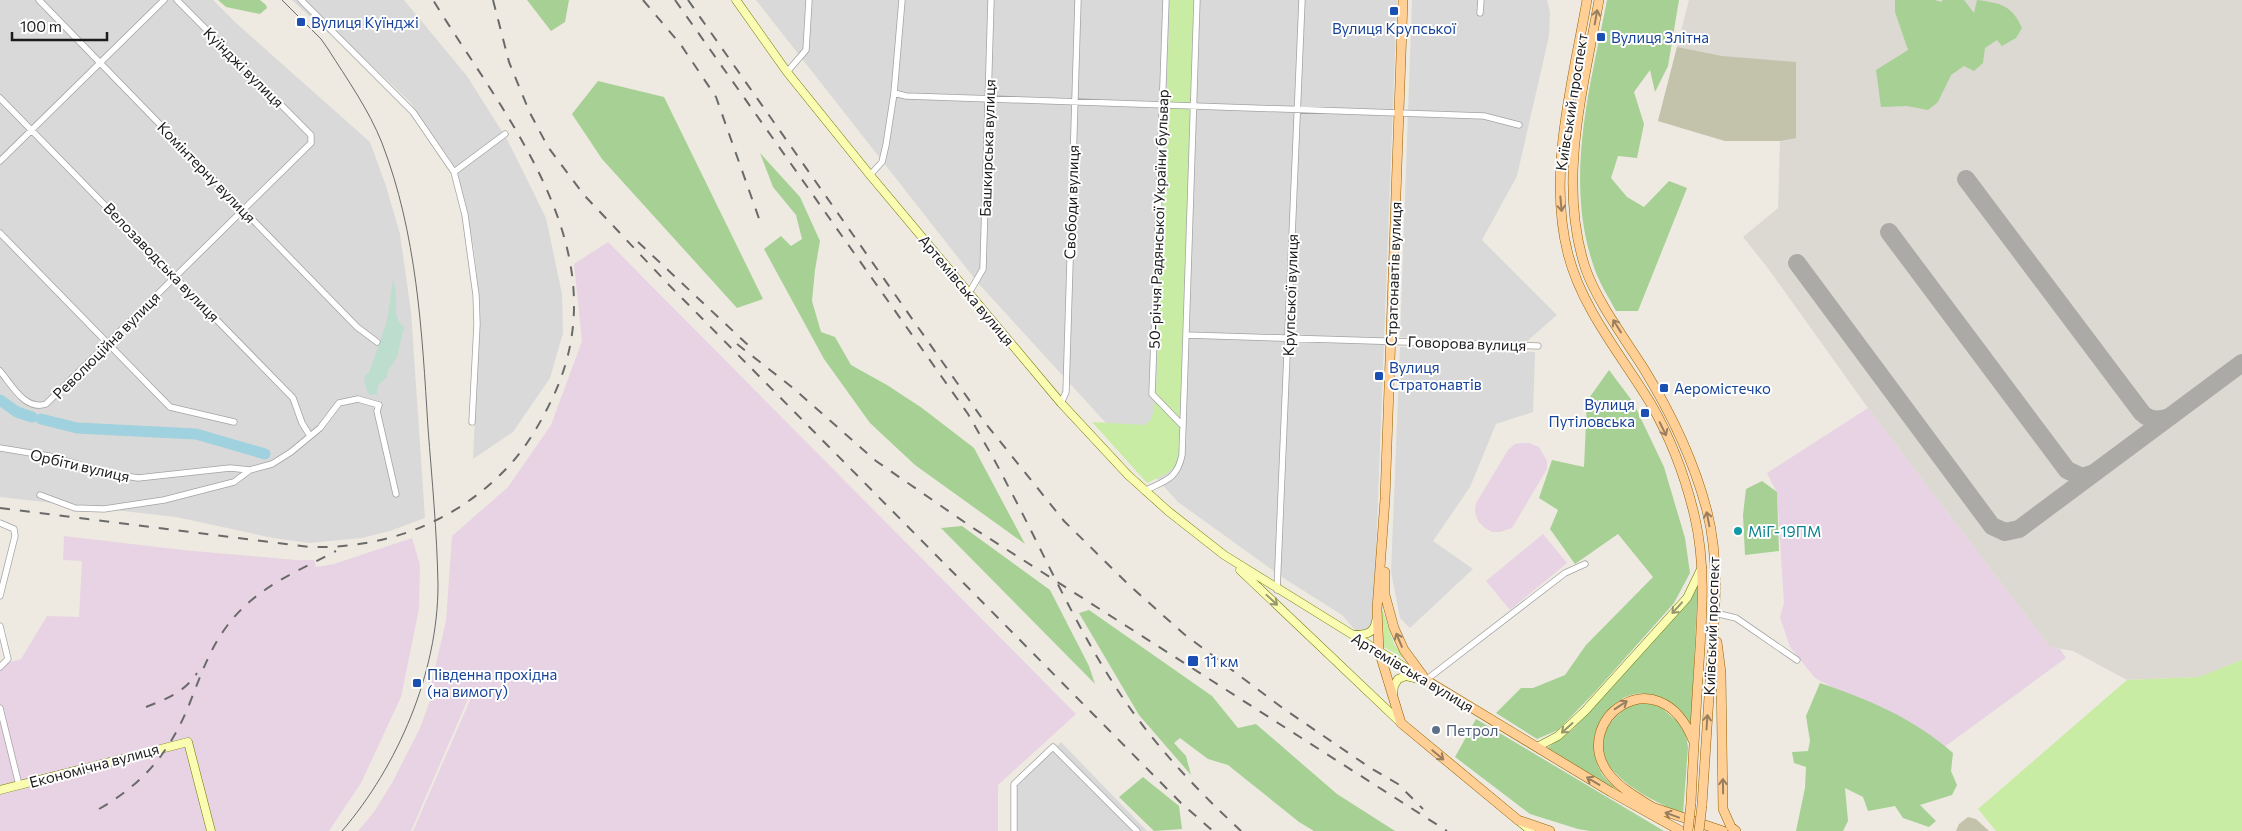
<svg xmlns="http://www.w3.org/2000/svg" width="2242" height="831" font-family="Commissioner,sans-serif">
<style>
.residential{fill:#dad9d9}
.industrial{fill:#e8d3e4}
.airport{fill:#dcd9d3}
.construction{fill:#c3c3ac}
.grass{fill:#c8eca4}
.forest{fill:#a6d094}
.wetland{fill:#bdddce}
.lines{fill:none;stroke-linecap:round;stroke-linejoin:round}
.river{stroke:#9fd1de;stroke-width:11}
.taxiway{stroke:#acaaa6;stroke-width:18}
.street-casing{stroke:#a3a3a3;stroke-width:7}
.secondary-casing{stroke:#6c7600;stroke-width:9}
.primary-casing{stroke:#946000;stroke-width:10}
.street{stroke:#fff;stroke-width:5.5}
.secondary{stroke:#fafcb1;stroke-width:8}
.primary{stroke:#ffcf95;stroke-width:9}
.tram{stroke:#6a6a6a;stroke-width:1}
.rail{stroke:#6a6a6a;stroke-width:2;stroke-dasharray:10 10;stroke-linecap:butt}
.primary-bridge-casing{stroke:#946000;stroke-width:10;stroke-linecap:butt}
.primary-bridge{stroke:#ffcf95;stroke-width:9}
.oneway{stroke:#997e5f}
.oneway2{stroke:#96976e}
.transit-dot{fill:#1a4fb4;stroke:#fff;stroke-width:2}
.culture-dot{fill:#0f9aa8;stroke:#fff;stroke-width:2}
.service-dot{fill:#5c6f8a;stroke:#fff;stroke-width:2}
.labels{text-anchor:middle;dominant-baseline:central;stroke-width:4;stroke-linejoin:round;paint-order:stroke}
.transit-label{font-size:15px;fill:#164399;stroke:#fff;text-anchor:start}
.street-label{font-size:15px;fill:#1c1c1c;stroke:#fff}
.culture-label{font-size:15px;fill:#0d838f;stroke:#fff;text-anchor:start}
.service-label{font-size:15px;fill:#4e5e75;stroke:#fff;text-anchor:start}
</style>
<rect width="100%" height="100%" fill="#eeeae1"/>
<!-- residential -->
<path class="residential" d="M0,0h213l22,22 135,120 16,44 14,48 11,78 14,206 -35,13 -28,7 -53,5 -36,-5 -97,-21 -176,-20z
M292,0h112l63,76 41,65 38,77 16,76 1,39 -13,45 -37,54 -40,27 7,-153 -6,-57 -13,-62 -9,-25 -42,-60 -46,-44 -42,-30z
M756,0h641l-21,553 -4,70 -2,5 -9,4 -6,-2 -13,-15 -60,-38 -104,-75 -200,-219z
M1412,0h135l3,12 -1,24 -32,140 -35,64 75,75 -31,27 -126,-5z
M1400,347l135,5 -2,60 -37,12 -26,63 -37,54 40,28 -63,59 -10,-10 -9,-46z
M1061,742l86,89h-131l1,-45z"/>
<!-- industrial -->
<path class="industrial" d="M608,242l468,472 -78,71v46h-585l58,-133 -35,-12 32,13 -57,132h-53l16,-19 18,-29 28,-55 15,-41 -4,-2 15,-64 6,-85 56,-49 43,-62 31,-84 -8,-77z
M1868,408l182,239 10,2 6,9 -130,95 -13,-17 -108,-58 -25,-31 -10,-30 4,-14 -7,-110 -10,-20z
M1522,443h7l10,4 8,14v8l-35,59 -12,4h-8l-7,-4 -7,-7 -3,-9 1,-9 32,-53 7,-6z
M1543,534l24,29 -57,47 -24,-29z
M64,536l119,14 113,10h18l2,7 18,-3 78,-26 8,27 -1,44 -18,88 -40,86 -32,48h-329v-166l21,-6 26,-43 32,1 3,-56 -19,-1z"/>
<!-- airport -->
<path class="airport" d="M1689,0h553v660l-43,17 -72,3 -54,-29 -23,-4 -182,-239 -101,-141 -24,-30 35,-29 2,-67h-55l-67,-20z"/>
<!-- construction -->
<path class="construction" d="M1677,47l45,9 74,6v76l-16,3h-55l-67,-20z
M1968,817l8,2 13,12h-33l3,-7z"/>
<!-- grass -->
<path class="grass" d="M1170,0h25l-16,454 -3,12 -10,8 -19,9 -55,-61 53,3 7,-7 4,-25z
M1382,608l12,36 11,15 -23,-13z
M2242,660v171h-246l-18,-22 149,-129 72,-3z"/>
<!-- forest -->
<path class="forest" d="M218,0h42l6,5 1,3 -7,6 -34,-7z
M527,0h42l-4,22 -14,9z
M1607,0h72l-11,66 -13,26 -5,-22 -16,22 10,32 -7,34 -19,-2 -7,22 16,19 17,10 25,-26 18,7 -49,123h-22c-7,-13 -16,-27 -21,-41 -32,-88 -5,-181 12,-270z
M1895,0h40l6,2 2,-2h21l10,13 3,-13c23,3 35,5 45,28l-6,10 -14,8 -5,-6 -12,8 -2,15 -9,8 -10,-5 -13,9 -13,27 -10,8 -21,-4 -26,1 -5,-37 32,-20 -13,-38z
M598,81l66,16 99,202 -26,9 -135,-149 -30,-45z
M760,153l40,44 20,44 -5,29 -3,31 9,31 14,5 16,28 36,20 35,23 52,40 51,96 -110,-79 -45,-42 -46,-64 -60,-110 17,-13 10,10 11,-7 -6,-24 -23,-28z
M1609,370l24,32 31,65 21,71 5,35 -16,30 -79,89 -37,38 -21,9 -41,-26 25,-25h12l32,-13 21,-30 67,-68 -35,-43 -43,30 -25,-35 8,-19 -19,-12 13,-38 32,7 3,-66z
M1762,481l15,11 2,59 -34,4 -2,-40 3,-26z
M962,526l88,64 39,76 6,18 -154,-156z
M1698,581l-7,148c-18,-34 -59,-52 -85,-15 -9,12 -13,26 -11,40 1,10 6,21 14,28 3,3 6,4 7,7l-70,-40 27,-20 115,-130z
M1089,610l123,86 26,32 18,-4 81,70 58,37h-81l-15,-9 -71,-57 -20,-6 -28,-21 -6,5 12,13 5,19 -52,-60 -60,-102z
M1820,683c48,16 95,36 133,70l-2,18 6,14 -5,10 -32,10 16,16 -7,6 -26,-9 -8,-12 -27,5 -5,-14 -18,-9 3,33 -5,10h-47l9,-43 1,-21 -12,-4 -2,-11 16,-1 2,-10 -4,-25z
M1635,702l23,3 20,17 8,12 2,13 -5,67c-50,-21 -125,-63 -48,-112z
M1476,719l188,112h-74l-12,-2 -48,-15 -75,-57z
M1143,777l36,29 3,23 -28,2 -35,-34z"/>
<!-- wetland -->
<path class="wetland" d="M393,280c7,14 -3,39 11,47l-7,30 -10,15v5l-9,8 -1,9 -6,1 -4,-3 -3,-14 2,-4 3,-1 18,-52z"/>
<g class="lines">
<!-- river -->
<path class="river" d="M0,400l17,12 15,5
M41,419l36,9 119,6 69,20"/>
<!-- taxiway -->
<path class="taxiway" d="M1966,179l176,234c8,8 17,8 27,4
M1889,232l178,238 15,7 12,-4
M1797,263l195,263 13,6 14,-3 223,-166"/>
<defs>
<path id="street" d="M39,0l318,327 20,15
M301,0l112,112 41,60 11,43 11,80 1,29 -5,98
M1166,0l-14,394 31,32
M1480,13l1,-13
M787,72l19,-22 3,-50
M894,93l12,3 578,20 35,9
M0,98l293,300 9,25 8,13
M0,161l164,-161
M454,172l51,-38
M870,175l12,-13 4,-17 8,-52 8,-93
M0,233l170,174 64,15
M969,293l14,-24 8,-269
M1186,335l352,11
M0,371c12,14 25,40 46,33l265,-261v-8l-134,-135
M1061,403l5,-11 12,-392
M0,448l49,8 64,18 25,4 92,-10 20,2
M1144,491c20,-10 33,-11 38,-36l15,-455
M40,495l35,13 29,1 60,-9 70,-18 16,-12 22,-6 19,-12 29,-24 19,-25 19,-4 21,6 -2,6 19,83
M0,523l14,6 1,7 -15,60
M1277,590l25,-590
M1715,613l21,5 61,42
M0,626l8,33 -8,8
M1426,680l139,-107 20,-9
M0,708l19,77
M1014,831v-47l39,-37 84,84"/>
<path id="secondary" d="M736,0l51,72 83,103 191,228 67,72 40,36 56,44 200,124
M1240,570l161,153
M1353,635c12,0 21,-1 23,-14
M1393,694l1,-8 4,-7 8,-3 13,3
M1537,747l21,-11 27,-25 102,-113 15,-31
M0,790l188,-48 23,89
M1519,821l12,10"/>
<path id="primary" d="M1403,0l-18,499 -8,110 2,42 22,72 117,97 32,11
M1587,0c-14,81 -40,173 -19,254 14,55 54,102 83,150 20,35 35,75 44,114 11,48 7,97 4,146 -3,46 -6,93 -8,139
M1599,0c-15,87 -42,180 -14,267 11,33 40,72 59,102 27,44 50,92 63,142 13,51 8,103 4,155 -3,47 -6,93 -9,139
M1385,572v23l9,33 10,22 22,30 185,112 70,39
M1717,642l4,31 2,136 8,18 5,4
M1649,806l74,25
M1654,808c-16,-10 -33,-19 -45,-34 -41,-53 49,-120 84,-34"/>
</defs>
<!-- street casing -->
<use href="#street" class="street-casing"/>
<!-- secondary casing -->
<use href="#secondary" class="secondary-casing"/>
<!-- primary casing -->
<use href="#primary" class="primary-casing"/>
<!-- street -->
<use href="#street" class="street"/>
<!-- secondary -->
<use href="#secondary" class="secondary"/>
<!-- primary -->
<use href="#primary" class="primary"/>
<!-- tram -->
<path class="tram" d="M282,0l39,39 7,10c19,30 41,61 54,94 35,91 40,188 46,285 4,52 9,104 10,157 0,87 -40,181 -96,246"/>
<!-- rail -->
<path class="rail" d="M493,0l16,62 21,51 18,34 36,48 85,90 512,518 32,28
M643,0l38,45 35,52 46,130
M675,0l293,414c13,23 27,46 39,70 39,73 72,151 120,220 33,47 72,88 114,127
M688,0l298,424 78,97 65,64 55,49 100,75 85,58 29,17 25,25
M638,242l111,104
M737,344l56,44 83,73 97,67 474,303
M0,508l309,39c73,2 140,-22 192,-73 22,-21 38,-48 51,-75 71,-147 -46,-280 -119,-399
M146,707c20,-8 39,-15 51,-34
M99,809c44,-25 71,-57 90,-104 11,-28 20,-55 38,-79 28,-38 69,-54 109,-75"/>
<defs>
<path id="primary-bridge" d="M1688,831l3,-28
M1699,831l3,-26"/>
</defs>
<!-- primary-bridge casing -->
<use href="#primary-bridge" class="primary-bridge-casing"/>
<!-- primary-bridge -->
<use href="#primary-bridge" class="primary-bridge"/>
</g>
<!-- one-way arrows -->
<defs><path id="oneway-shaft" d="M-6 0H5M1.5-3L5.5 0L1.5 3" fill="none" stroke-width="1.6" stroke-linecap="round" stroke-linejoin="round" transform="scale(1.25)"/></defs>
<g class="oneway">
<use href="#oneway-shaft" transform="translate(1596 17) rotate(-80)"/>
<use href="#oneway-shaft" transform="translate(1561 204) rotate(85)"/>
<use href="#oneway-shaft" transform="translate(1617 326) rotate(-122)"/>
<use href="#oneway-shaft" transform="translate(1663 429) rotate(64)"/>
<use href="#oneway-shaft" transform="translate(1708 519) rotate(-101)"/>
<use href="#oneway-shaft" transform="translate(1399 640) rotate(-113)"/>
<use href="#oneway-shaft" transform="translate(1621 705) rotate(-33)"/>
<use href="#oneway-shaft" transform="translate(1707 722) rotate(-86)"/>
<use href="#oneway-shaft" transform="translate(1438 755) rotate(40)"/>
<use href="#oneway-shaft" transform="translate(1593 781) rotate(-149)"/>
<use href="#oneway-shaft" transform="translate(1723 786) rotate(-91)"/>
<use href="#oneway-shaft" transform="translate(1672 815) rotate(-160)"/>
</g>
<g class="oneway2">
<use href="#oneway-shaft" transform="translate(1272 600) rotate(43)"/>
<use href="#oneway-shaft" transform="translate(1677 608) rotate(132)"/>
<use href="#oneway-shaft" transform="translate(1567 728) rotate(138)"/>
</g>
<!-- markers -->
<g class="transit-dot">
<rect x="1389" y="6" width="10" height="10" rx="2.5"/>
<rect x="296" y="17" width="10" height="10" rx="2.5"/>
<rect x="1596" y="32" width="10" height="10" rx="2.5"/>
<rect x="1374" y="371" width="10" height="10" rx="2.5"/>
<rect x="1659" y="383" width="10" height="10" rx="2.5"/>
<rect x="1640" y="408" width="10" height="10" rx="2.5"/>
<rect x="1187" y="655" width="12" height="12" rx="2.5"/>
<rect x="412" y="678" width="10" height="10" rx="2.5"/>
</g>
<circle class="culture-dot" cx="1738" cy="531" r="5"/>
<circle class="service-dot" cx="1436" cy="730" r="5"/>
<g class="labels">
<!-- transit labels -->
<g class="transit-label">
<text x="311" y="22">Вулиця Куїнджі</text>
<text x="1394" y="28" text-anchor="middle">Вулиця Крупської</text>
<text x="1611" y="37">Вулиця Злітна</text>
<text x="1389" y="367">Вулиця<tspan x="1389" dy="17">Стратонавтів</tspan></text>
<text x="1674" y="388">Аеромістечко</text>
<text x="1635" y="404" text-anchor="end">Вулиця<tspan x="1635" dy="17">Путіловська</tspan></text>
<text x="1204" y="661">11 км</text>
<text x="427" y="674">Південна прохідна<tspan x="427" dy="17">(на вимогу)</tspan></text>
</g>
<!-- street labels -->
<g class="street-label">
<text transform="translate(244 67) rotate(45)">Куїнджі вулиця</text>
<text transform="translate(1571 102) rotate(-81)">Київський проспект</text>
<text transform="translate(987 148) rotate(-88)">Башкирська вулиця</text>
<text transform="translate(207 172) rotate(46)">Комінтерну вулиця</text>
<text transform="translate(1071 202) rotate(-88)">Свободи вулиця</text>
<text transform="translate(1158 219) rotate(-88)">50-річчя Радянської України бульвар</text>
<text transform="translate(162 262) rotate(46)">Велозаводська вулиця</text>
<text transform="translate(1393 274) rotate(-88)">Стратонавтів вулиця</text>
<text transform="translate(967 290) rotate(50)">Артемівська вулиця</text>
<text transform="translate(1290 295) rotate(-88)">Крупської вулиця</text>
<text transform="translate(1467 343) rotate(2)">Говорова вулиця</text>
<text transform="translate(106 345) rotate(-45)">Революційна вулиця</text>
<text transform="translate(80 465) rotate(13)">Орбіти вулиця</text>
<text transform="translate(1711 626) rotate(-88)">Київський проспект</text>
<text transform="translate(1413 672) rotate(31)">Артемівська вулиця</text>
<text transform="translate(94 765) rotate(-15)">Економічна вулиця</text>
</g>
<!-- culture labels -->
<g class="culture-label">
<text x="1748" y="531">МіГ-19ПМ</text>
</g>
<!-- service labels -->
<g class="service-label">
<text x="1446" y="730">Петрол</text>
</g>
</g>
<!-- scale -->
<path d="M12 32v8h95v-8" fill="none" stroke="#1c1c1c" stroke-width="2.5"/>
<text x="20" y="32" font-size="15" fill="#1c1c1c" stroke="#ffffff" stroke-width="4" paint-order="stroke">100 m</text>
</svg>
